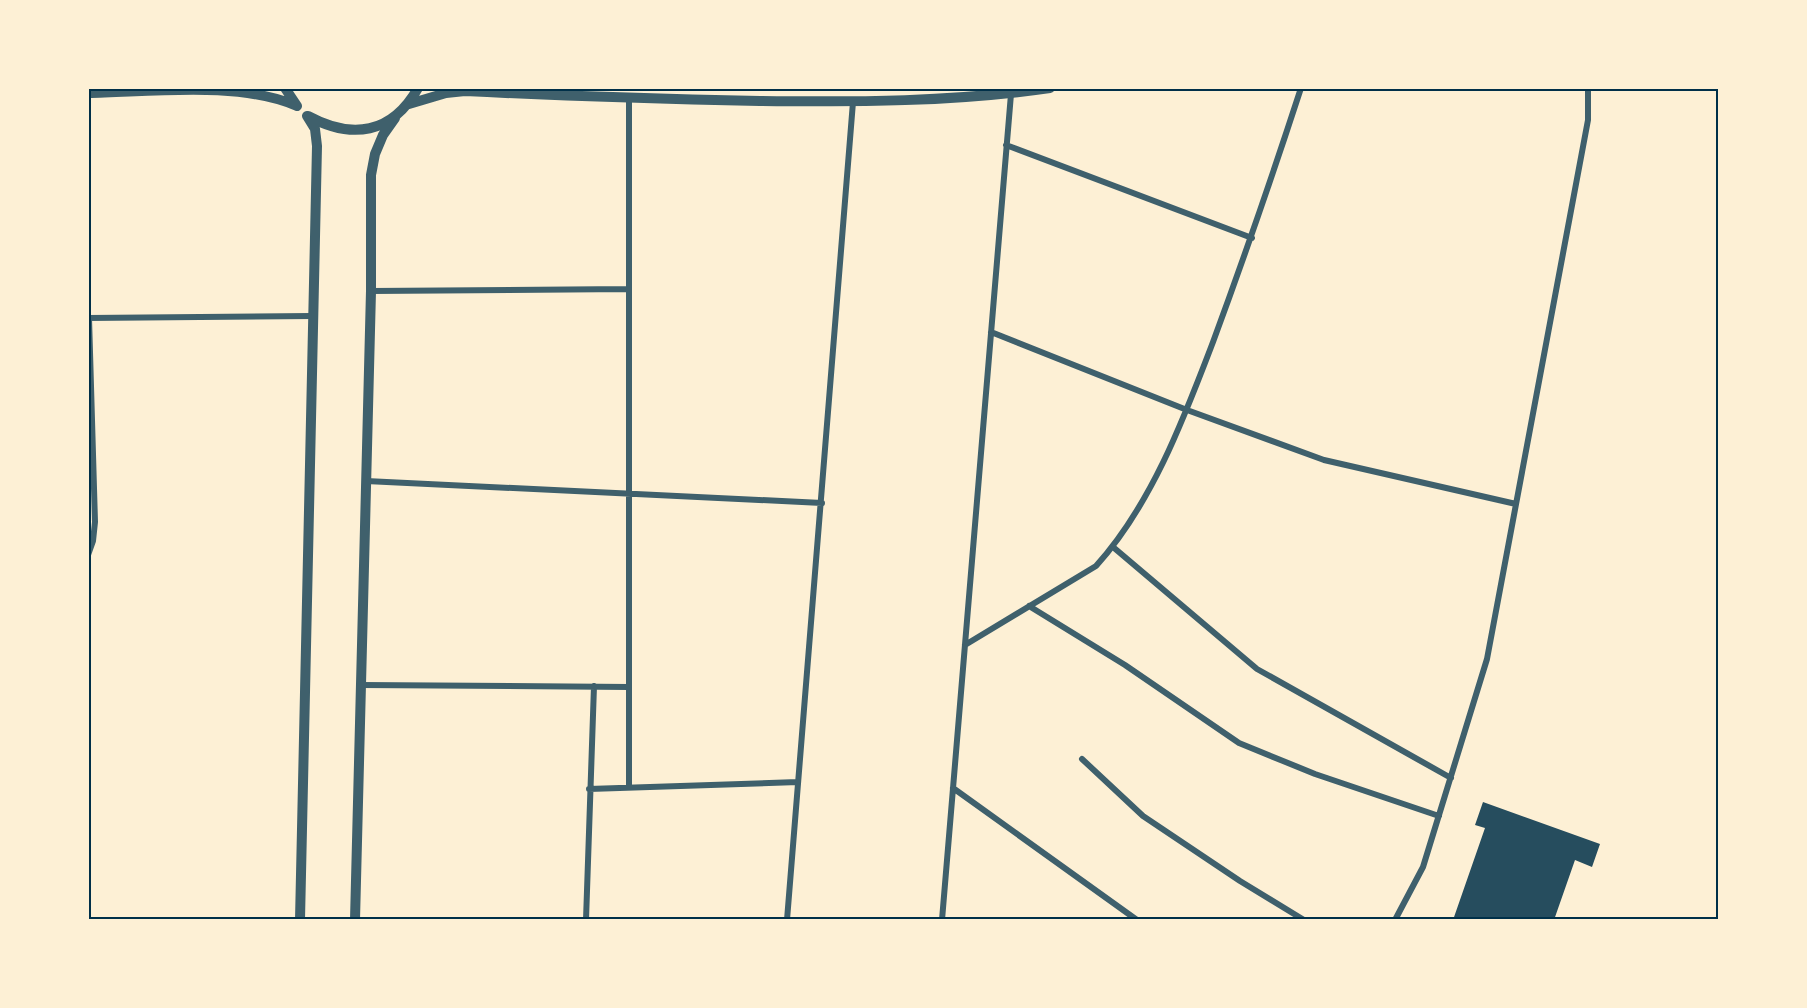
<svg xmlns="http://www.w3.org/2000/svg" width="1807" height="1008" font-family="'Exo 2',sans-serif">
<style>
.building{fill:#264d5e}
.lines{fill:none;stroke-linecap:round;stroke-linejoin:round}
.minor{stroke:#3f606c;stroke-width:6}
.tertiary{stroke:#3f606c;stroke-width:10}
.neatline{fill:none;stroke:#003049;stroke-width:2}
</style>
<rect width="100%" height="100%" fill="#fdf0d5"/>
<!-- building -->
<path class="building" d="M1483,802l117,42 -8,23 -17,-7 -21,60h-101l32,-92 -10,-3z"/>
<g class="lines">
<!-- minor -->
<path class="minor" d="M1006,145l246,93
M371,291l258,-2
M88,318l224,-2
M991,332l196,78 137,50 192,44
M366,481l456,22
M1113,547l144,122 194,109
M88,555l5,-14 2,-19 -6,-204
M1029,606l96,59 114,78 76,31 124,42
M965,645l131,-79c56,-62 88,-148 117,-224 31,-84 60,-168 88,-254
M361,685l268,2
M1082,759l61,57 97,65 64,39
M629,787v-688
M953,788l184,132
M589,789l209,-7
M586,920l8,-234
M787,920l66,-818
M942,920l69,-826
M1395,920l28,-53 64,-208 101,-539v-32"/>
<!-- tertiary -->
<path class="tertiary" d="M285,88l12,18
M88,93c63,-1 153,-12 209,13
M409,104l37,-11 19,-2c98,5 196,8 295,10 97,1 193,1 290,-13
M308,116c44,24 84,18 110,-28
M300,920l17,-774 -2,-17 -8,-13
M355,920l16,-629v-116l4,-21 8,-19 12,-17"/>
</g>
<!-- border -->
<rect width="1807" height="1008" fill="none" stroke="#fdf0d5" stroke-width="180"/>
<rect x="90" y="90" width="1627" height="828" class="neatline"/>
</svg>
